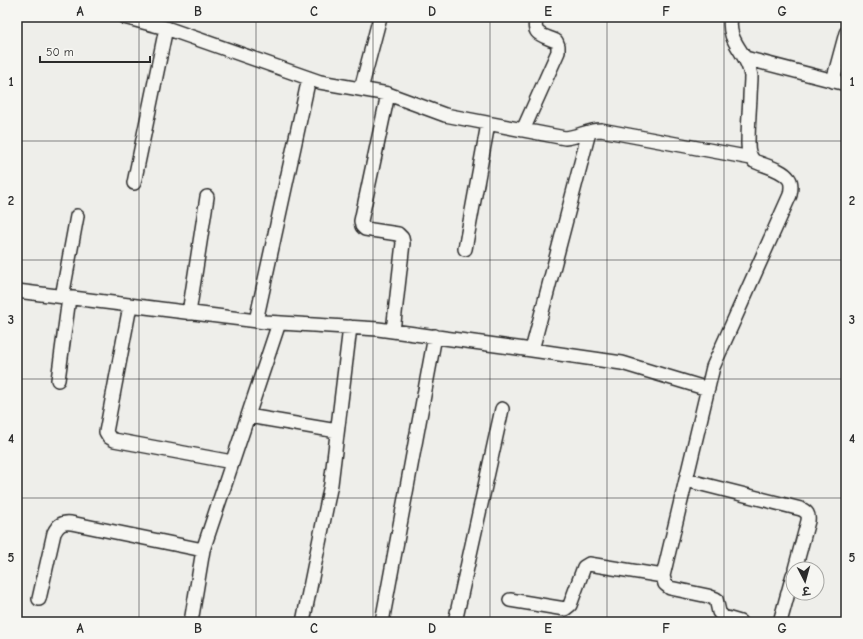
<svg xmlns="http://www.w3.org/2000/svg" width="863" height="639" font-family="'Comic Neue','Playpen Sans Deva',sans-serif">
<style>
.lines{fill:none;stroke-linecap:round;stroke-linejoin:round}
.minor-casing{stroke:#2b2b2b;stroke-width:16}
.minor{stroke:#f6f6f2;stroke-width:13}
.grid{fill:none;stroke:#2b2b2b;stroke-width:1;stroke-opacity:0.55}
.neatline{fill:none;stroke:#2b2b2b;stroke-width:1.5}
.grid-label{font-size:13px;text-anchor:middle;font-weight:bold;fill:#2b2b2b}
</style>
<rect width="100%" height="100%" fill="#eeeeea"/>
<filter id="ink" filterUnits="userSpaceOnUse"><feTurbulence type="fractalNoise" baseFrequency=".025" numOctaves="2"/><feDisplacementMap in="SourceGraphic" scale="8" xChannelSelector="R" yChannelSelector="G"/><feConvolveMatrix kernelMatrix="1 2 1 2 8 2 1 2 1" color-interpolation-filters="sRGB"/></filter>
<g filter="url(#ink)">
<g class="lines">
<defs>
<path id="minor" d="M124,17l42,11 154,54 68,12 57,21 120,23c13,-1 23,-8 36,-8l150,28
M731,17c-5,26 17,35 20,59 0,7 -1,15 -1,22 -1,15 -2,31 -2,46 0,7 1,12 6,17 11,5 28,8 35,18 3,4 2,11 1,16l-77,172 -50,209 2,8 5,4 38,8 8,3 3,13 4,5 17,5
M745,58l101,26
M833,81l13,-48
M361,89l19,-72
M388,94l-27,127 1,5 3,3 33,5 4,4 1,5 -10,88
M523,130l35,-78v-6l-2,-5c-14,-6 -25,-6 -19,-24
M134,183l32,-155
M465,249l23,-125
M17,291l248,31 113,7 154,21 90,13 86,26
M62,297l15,-81
M130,306l-24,126 3,5 5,3 118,22
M189,313l18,-116
M256,321l53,-243
M532,350l57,-218
M58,380l11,-82
M248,416l89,15
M686,480l115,29c6,3 8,5 7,12l-13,48
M39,599l15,-66c4,-8 8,-11 17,-10l132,27
M510,600l55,9 5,-4 14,-38 5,-3 74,12
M191,622l12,-72 76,-227
M303,622l28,-138 19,-157
M382,622l53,-286
M455,622l47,-213
M780,622l13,-47"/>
</defs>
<!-- minor casing -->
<use href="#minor" class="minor-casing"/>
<!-- minor -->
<use href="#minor" class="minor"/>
</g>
</g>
<!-- grid -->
<path class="grid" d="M139,17v605M256,17v605M373,17v605M490,17v605M607,17v605M724,17v605M17,141h829M17,260h829M17,379h829M17,498h829"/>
<!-- margin -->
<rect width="863" height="639" fill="none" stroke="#f6f6f2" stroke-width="44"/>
<!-- north arrow -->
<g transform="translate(805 581) rotate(174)"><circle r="19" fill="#f6f6f2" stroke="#a5a5a2"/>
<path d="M0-3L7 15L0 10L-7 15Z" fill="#2b2b2b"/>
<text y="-6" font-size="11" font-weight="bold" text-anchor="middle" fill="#2b2b2b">उ</text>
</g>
<!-- scale -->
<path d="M40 56v6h110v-6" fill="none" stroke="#2b2b2b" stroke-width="2"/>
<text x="46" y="56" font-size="12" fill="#2b2b2b" stroke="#f6f6f2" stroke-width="3" paint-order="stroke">50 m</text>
<rect x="22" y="22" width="819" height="595" class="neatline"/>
<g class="grid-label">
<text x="80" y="16">A</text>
<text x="198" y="16">B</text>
<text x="314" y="16">C</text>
<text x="432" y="16">D</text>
<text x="548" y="16">E</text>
<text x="666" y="16">F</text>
<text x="782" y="16">G</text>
<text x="11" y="86">1</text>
<text x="852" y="86">1</text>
<text x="11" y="205">2</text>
<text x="852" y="205">2</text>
<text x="11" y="324">3</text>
<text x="852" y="324">3</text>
<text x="11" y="443">4</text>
<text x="852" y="443">4</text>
<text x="11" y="562">5</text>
<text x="852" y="562">5</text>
<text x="80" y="633">A</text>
<text x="198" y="633">B</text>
<text x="314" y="633">C</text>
<text x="432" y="633">D</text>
<text x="548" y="633">E</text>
<text x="666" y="633">F</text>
<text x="782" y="633">G</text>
</g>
</svg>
